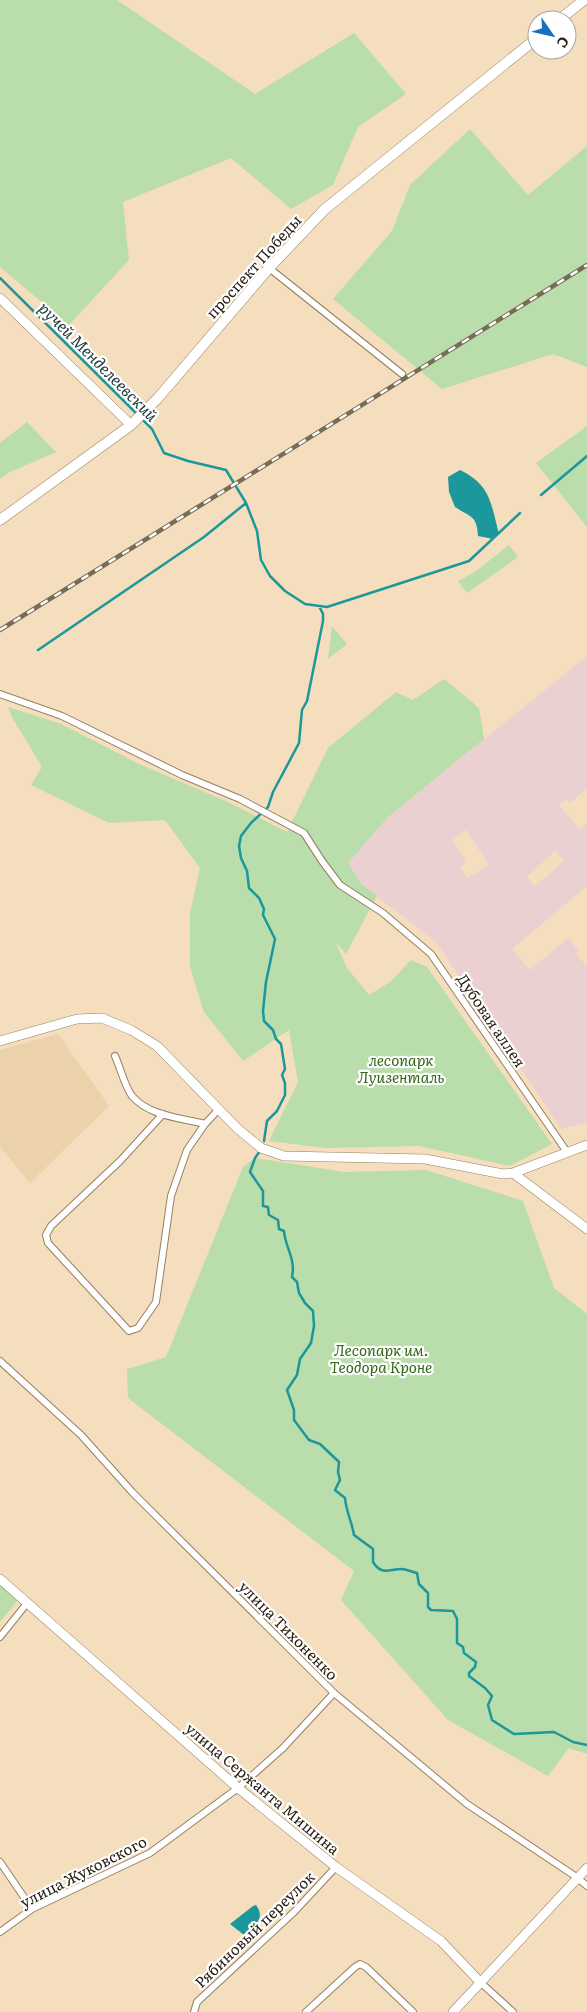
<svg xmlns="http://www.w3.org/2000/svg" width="587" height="2012" font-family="Literata,serif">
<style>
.built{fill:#ecd2ab}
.medical{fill:#ebd0d2;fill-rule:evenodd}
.green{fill:#b9ddab}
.water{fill:#1c979b}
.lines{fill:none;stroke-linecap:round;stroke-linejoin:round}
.stream{stroke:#1c979b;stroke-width:2.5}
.street-casing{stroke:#948062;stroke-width:8}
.secondary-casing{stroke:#948062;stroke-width:10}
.primary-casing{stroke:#948062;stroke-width:11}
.street{stroke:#fff;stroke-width:6}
.secondary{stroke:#fff;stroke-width:9}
.primary{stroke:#fff;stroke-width:10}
.rail-casing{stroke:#796c57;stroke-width:4.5}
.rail{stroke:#fff;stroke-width:2.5;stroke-dasharray:8;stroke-linecap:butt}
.labels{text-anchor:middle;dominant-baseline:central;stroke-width:4.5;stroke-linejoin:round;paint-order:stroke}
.street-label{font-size:15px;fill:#292115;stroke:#fff}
.park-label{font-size:15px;font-style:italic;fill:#336717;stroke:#fff}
.water-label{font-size:16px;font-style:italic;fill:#233c3d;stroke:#fff}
</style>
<rect width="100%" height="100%" fill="#f4debd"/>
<!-- built -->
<path class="built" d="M58,1034l51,72 -79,77 -30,-36v-97z"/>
<!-- medical -->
<path class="medical" d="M587,656v132l-17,15 -3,-4 -8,6 21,24 7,-6v63l-75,63 18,21 38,-32 11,13 -3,3 11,12v157l-26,6 -125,-187 -75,-58 -14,-21 40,-45zM466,830l23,35 -22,13 -7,-11 6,-5 -14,-22zM555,851l9,10 -29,25 -8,-9z"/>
<!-- green -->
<path class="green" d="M0,0h117l138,94 99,-61 52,61 -48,33 -25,58 -42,24 -60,-51 -108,44 6,58 -60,65 -69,-58z
M470,129l58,66 59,-49v221l-34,-13 -111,35 -109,-90 59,-68 18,-46z
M27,422l29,30 -48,21 -8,6v-36z
M587,426v101l-51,-64z
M509,545l9,12 -51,36 -9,-12 17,-9z
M332,626l15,18 -19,15z
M444,679l35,29 5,31 -97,79 -39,45 13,21 16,12 -31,58 -11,-13 12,27 22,27 21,-13 21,-22 16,7 125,177 -42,22 -91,-20 -93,2 -57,-7 29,-59 -9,-52 -46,31 -39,-49 -14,-45v-54l10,-45 -35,-48 -56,3 -78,-38 11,-18 -29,-48 -5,-12 53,17 78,40 89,38 59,30 41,-84 68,-56 17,8z
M255,1158l90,14 81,-2 97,31 31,87 33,26v440l-18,-6 -21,28 -100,-56 -107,-120 13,-29 -226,-173 -1,-29 39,-12 77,-190z
M0,1585l18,15 -18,22z"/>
<!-- water -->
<path class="water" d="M460,470c31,15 31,34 39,64l-6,5 -15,-3c-1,-21 -8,-19 -23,-29l-6,-15 -1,-15z
M256,1905c10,13 -1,23 -12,30l-14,-11 23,-18z"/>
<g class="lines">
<!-- stream -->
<path class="stream" d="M0,278l138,137
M142,419l10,10 12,24 24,8 38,9 20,33 11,28 4,29 9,16 15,15 20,13 22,3 142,-46 51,-48
M541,495l46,-39
M38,650l166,-113 42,-34
M264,1141l3,-20 10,-10 8,-16v-12l-3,-8 3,-6 -4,-25 -5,-5 -3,-9 -9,-9 -1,-10 3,-29 9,-43 -12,-24 1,-6 -5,-11 -10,-10 -2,-17 -6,-13 -2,-12 2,-10 10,-13 17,-16 5,-15 26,-49 3,-33 5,-9 16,-80v-7l-4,-8
M260,1151l-5,7 -5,14 13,19v15l5,1 1,8 9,5 1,9 5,2c1,16 12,28 8,46l5,5 2,11 6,10 8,8 1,15 -3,17 -11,16 -3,16 -10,15 7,20v10l15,20 11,4 19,18 -1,10 2,8 -5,10 10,8c1,13 7,24 9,37l19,14v13c9,14 16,7 28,7 5,0 11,3 16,4l2,11 9,9v14l3,3 22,1 4,8v24l6,4 1,6 12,9 -1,5 -6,6v3l16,12 7,8 -4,9 4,15 22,14 40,-2 19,10 14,3"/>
<defs>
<path id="street" d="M269,268l133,106
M0,694l62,22 120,59 58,24 64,34 18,28 18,24 43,28 48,41 136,198
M115,1056c5,11 10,31 17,40 17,20 49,22 73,28l14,-15
M163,1114l-43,47 -69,65 -5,9 2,8 81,88 9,-3 18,-26 15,-106 16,-46 18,-26
M0,1361l81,74 52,58 201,200 133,111 108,72 12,10
M0,1637l28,-35
M0,1862l32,47
M0,1932l32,-23 118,-56 88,-65 45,-40 51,-55
M480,1982l33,30
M194,2012l3,-10 97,-90 42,-45
M306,2012l49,-45 5,-3 6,3 47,45"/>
<path id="secondary" d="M0,298l131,127
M0,1041l77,-22 25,-1 29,12 26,16 80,82 24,20 23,8 141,3 78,15 10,-1 74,-28
M513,1173l74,56
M0,1579l238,209 98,79 105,74 39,41
M453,2012l134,-144"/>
<path id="primary" d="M559,20l25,-20
M0,520l131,-95 27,-27 111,-130 56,-59 212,-171"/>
</defs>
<!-- street casing -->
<use href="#street" class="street-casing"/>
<!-- secondary casing -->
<use href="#secondary" class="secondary-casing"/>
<!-- primary casing -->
<use href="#primary" class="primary-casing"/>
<!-- street -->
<use href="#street" class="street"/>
<!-- secondary -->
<use href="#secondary" class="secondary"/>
<!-- primary -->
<use href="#primary" class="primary"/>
<defs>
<path id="rail" d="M0,630l587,-365"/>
</defs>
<!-- rail casing -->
<use href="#rail" class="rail-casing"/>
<!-- rail -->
<use href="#rail" class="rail"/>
</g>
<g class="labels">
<!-- street labels -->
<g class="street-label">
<text transform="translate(253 266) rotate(-48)">проспект Победы</text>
<text transform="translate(492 1020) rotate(56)">Дубовая аллея</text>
<text transform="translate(289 1630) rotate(45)">улица Тихоненко</text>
<text transform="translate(263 1788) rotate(40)">улица Сержанта Мишина</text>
<text transform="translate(83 1871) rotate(-27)">улица Жуковского</text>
<text transform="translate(254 1929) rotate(-44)">Рябиновый переулок</text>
</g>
<!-- park labels -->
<g class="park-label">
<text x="401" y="1059">лесопарк<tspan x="401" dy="17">Луизенталь</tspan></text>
<text x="381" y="1349">Лесопарк им.<tspan x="381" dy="17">Теодора Кроне</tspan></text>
</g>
<!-- water labels -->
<g class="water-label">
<text transform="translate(99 361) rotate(45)">ручей Менделеевский</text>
</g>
</g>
<!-- north arrow -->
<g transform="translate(552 35) rotate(124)"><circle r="24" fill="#ffffff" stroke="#a9a6a1"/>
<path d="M0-4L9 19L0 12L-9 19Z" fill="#1670be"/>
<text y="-8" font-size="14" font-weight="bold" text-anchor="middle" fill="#292115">С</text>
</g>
</svg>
